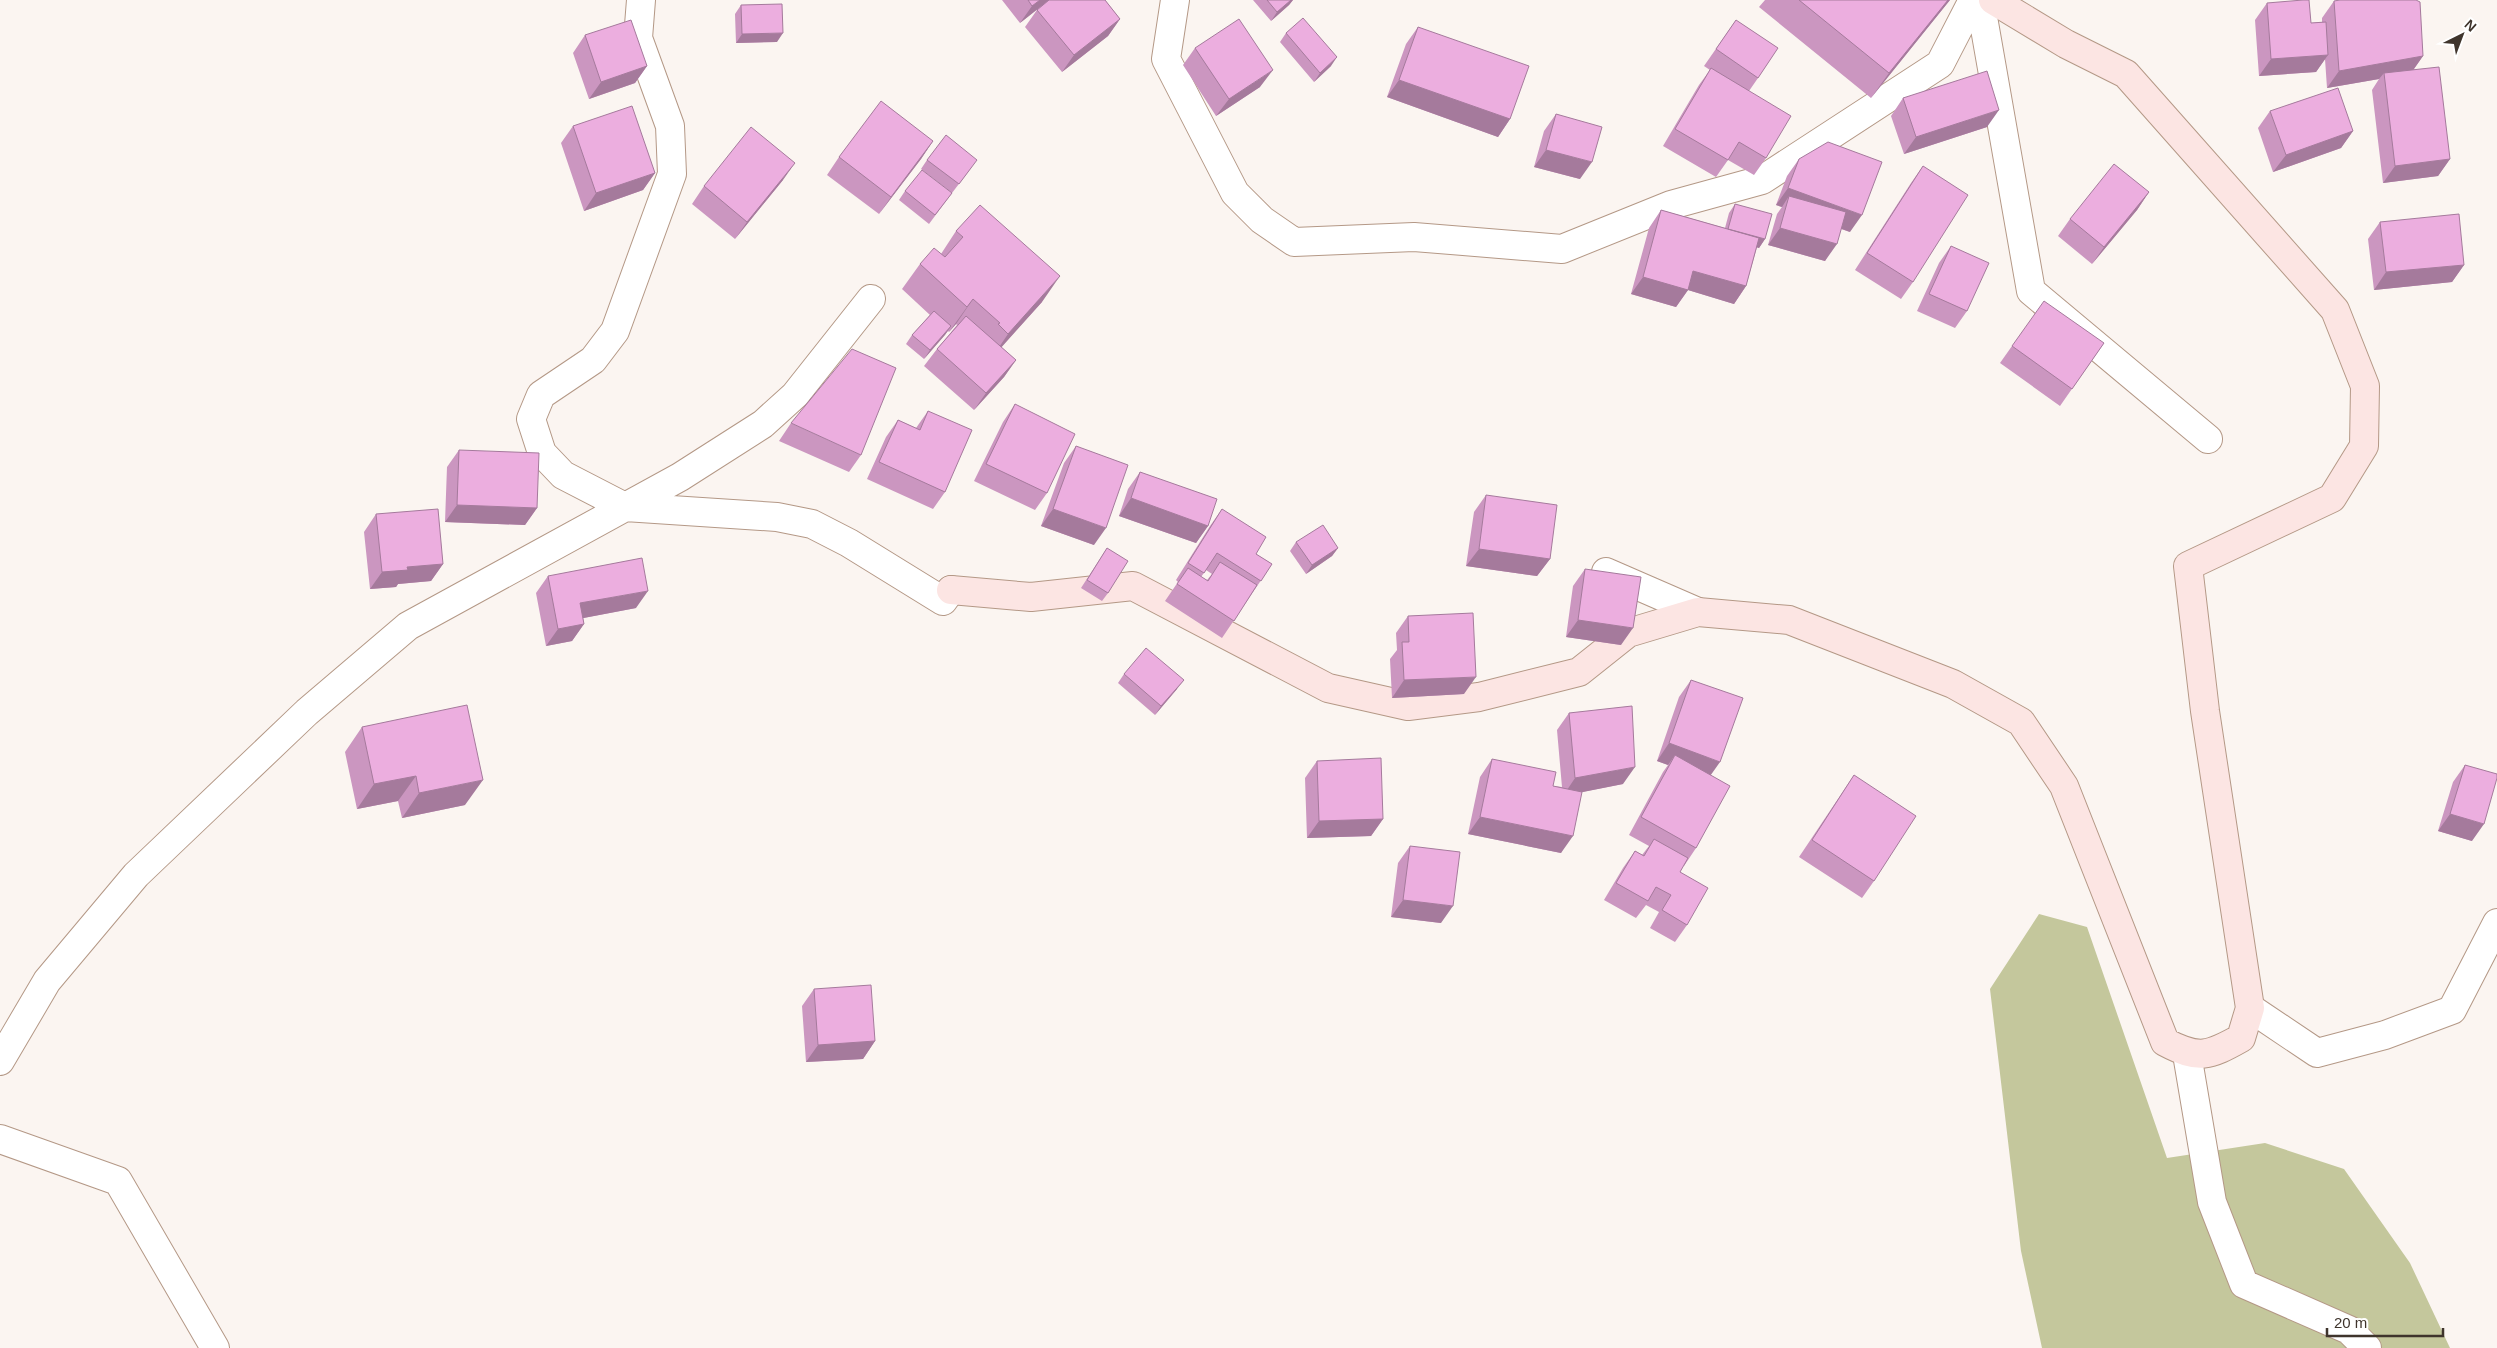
<svg xmlns="http://www.w3.org/2000/svg" width="2497" height="1348" font-family="Arial,sans-serif">
<style>
.green{fill:#c4c79c}
.lines{fill:none;stroke-linecap:round;stroke-linejoin:round}
.street-casing{stroke:#b49886;stroke-width:30}
.secondary-casing{stroke:#b49886;stroke-width:30}
.street{stroke:#fff;stroke-width:28}
.secondary{stroke:#fce5e3;stroke-width:28}
.wall{fill:#cb96c0;fill-rule:evenodd}
.shaded-wall{fill:#a57a9c}
.building{fill:#ecaedf;stroke:#a57a9c}
</style>
<rect width="100%" height="100%" fill="#fbf5f1"/>
<!-- green -->
<path class="green" d="M2039,914l48,13 80,231 98,-15 79,26 66,94 40,85h-408l-21,-97 -31,-262z"/>
<g class="lines">
<defs>
<path id="street" d="M641,0l-3,38 32,88 2,48 -57,157 -22,29 -52,35 -10,24 11,34 21,22 62,32 152,10 35,7 37,19 94,58 8,-11
M1175,0l-9,59 69,134 27,27 32,22 120,-5 148,12 109,-44 91,-25 178,-116 33,-64
M1980,0l51,291 177,148
M1606,572l92,40
M2250,1008l67,45 68,-18 67,-25 45,-87
M2187,1054l25,148 32,82 105,46 18,18
M0,1061l47,-80 89,-106 171,-163 101,-86 272,-149 83,-53 32,-29 76,-96
M0,1139l118,42 97,167"/>
<path id="secondary" d="M951,590l80,7 102,-11 195,102 80,18 71,-9 100,-25 49,-39 70,-21 91,8 164,64 68,38 43,64 101,256c34,18 44,14 76,-4l9,-30 -45,-297 -17,-145 144,-68 32,-52 1,-60 -30,-76 -209,-236 -60,-30 -73,-44"/>
</defs>
<!-- street casing -->
<use href="#street" class="street-casing"/>
<!-- secondary casing -->
<use href="#secondary" class="secondary-casing"/>
<!-- street -->
<use href="#street" class="street"/>
<!-- secondary -->
<use href="#secondary" class="secondary"/>
</g>
<!-- wall -->
<path class="wall" d="M1002,0h103l15,19 -12,17 -46,36 -37,-45 12,-17 11,-9 -28,22z
M1253,0h40l-4,5 -18,16z
M1765,0h185l-79,98 -112,-91z
M2334,1l89,55 -9,13 36,90 -12,17 -55,7 -11,-93 7,-11 -52,9 -2,-29 -9,13 -57,4 -4,-56 12,-17 44,20 11,-1v-4z
M741,5l36,37 -41,1 -1,-29z
M1736,20l22,58 -9,13 17,67 -12,17 -26,-15 -12,17 -53,-31 36,-61 11,-15 -6,-4z
M1418,27l92,92 -12,18 -111,-40 19,-53z
M1286,33l45,33 -17,16 -34,-40z
M585,35l62,31 -12,17 -46,16 -16,-46z
M1195,48l65,39 -44,29 -33,-51z
M1903,98l84,29 -83,27 -13,-38z
M2270,111l83,20 -12,17 -68,24 -15,-44z
M1556,114l24,65 -46,-12 10,-36z
M573,126l82,47 -12,17 -59,21 -23,-68z
M933,141l-12,18 -42,55 -52,-39 12,-18z
M1799,159l51,73 -9,-3 -16,32 -57,-16 9,-31 5,-7 -6,-2 11,-29z
M927,160l44,8 -19,25 -31,-24z
M1923,166l-10,116 -12,17 -46,-29 56,-87z
M783,180l-48,59 -43,-35 12,-18z
M905,191l47,2 -23,31 -30,-24z
M2149,192l-12,18 -45,54 -34,-28 12,-17z
M1735,204l30,35 -6,9 -2,-1 -11,39 -12,18 -46,-14 -12,17 -45,-13 18,-66 12,-18 64,18 4,-15z
M2380,222l84,43 -12,17 -78,8 -6,-51z
M956,231l86,71 -41,45 15,13 -12,17 -30,33 -50,-44 13,-17 20,-24 -1,-1 -7,8 -1,-1 -24,28 -18,-15 6,-9 18,-20 -28,-26 18,-25 21,-10z
M1951,246l16,65 -12,17 -38,-17 22,-48z
M2104,343l-44,63 -60,-43 12,-17z
M1015,404l32,89 -12,17 -61,-29 29,-59z
M928,411l17,81 -12,17 -66,-30 19,-42 12,-17 18,8z
M791,423l70,32 -12,17 -70,-31z
M1076,446l18,99 -53,-19 23,-63z
M459,450l78,58 -12,17 -80,-3 2,-55z
M1140,472l68,54 -12,17 -77,-27 9,-27z
M1486,495l64,64 -13,17 -71,-10 8,-54z
M1222,509l34,45 16,10 -50,74 -57,-37 13,-19 -2,-2 34,-54zM1206,570l6,4 -5,6 -6,-3z
M376,514l67,50 -12,17 -33,3 -2,3 -26,2 -6,-57z
M1296,542l42,6 -6,8 -26,18 -16,-23z
M1107,548l1,45 -6,8 -21,-13z
M1585,569l36,76 -55,-8 7,-51z
M548,576l88,32 -53,10 1,6 -12,17 -26,5 -10,-53z
M1408,616l56,78 -72,4 -2,-39 7,-9 -1,-17z
M1124,674l53,15 -22,26 -37,-32z
M1691,680l20,95 -15,73 -12,18 -1,-1 -3,7 7,53 -12,17 -25,-14 9,-16 -13,-7 -10,13 -32,-18 19,-32 12,-17 7,4 7,-9 -20,-11 34,-63 5,-7 -11,-4 22,-64z
M1569,713l54,71 -41,8 -21,61 -93,-19 12,-57 12,-18 61,27 9,1 -5,-57z
M362,727l103,78 -63,13 -4,-17 -41,8 -12,-57z
M1317,761l66,58 -12,17 -64,2 -2,-60z
M2465,765l7,76 -34,-10 15,-49z
M1854,775l20,106 -12,17 -63,-41z
M1410,846l31,77 -50,-6 7,-54z
M814,989l61,52 -12,18 -57,3 -4,-56z"/>
<!-- shaded-wall -->
<path class="shaded-wall" d="M1040,0h9l-29,23 12,-17z
M1291,0h2l-4,5 -18,16 6,-9z
M1948,0h2l-79,98 18,-25z
M1120,19l-12,17 -46,36 12,-17z
M783,33l-6,9 -41,1 6,-9z
M2328,55l-12,17 -57,4 12,-17z
M2423,56l-12,17h-27l-5,6 -52,9 12,-17z
M1337,57l-6,9 -17,16 6,-9z
M647,66l-12,17 -46,16 12,-17z
M1273,70l-13,17 -44,29 13,-17z
M1399,80l111,39 -12,18 -111,-40z
M1999,110l-12,17 -83,27 12,-17z
M2353,131l-12,17 -68,24 13,-17z
M933,141l-12,18 -42,55 12,-17z
M1546,150l46,12 -12,17 -46,-12z
M2450,159l-12,17 -55,7 12,-17z
M795,163l-12,17 -48,59 12,-17z
M655,173l-12,17 -59,21 12,-18z
M1788,188l74,27 -12,17 -64,-24 3,-12 -7,11 -6,-2z
M2149,192l-12,18 -45,54 12,-17z
M1780,228l57,16 -12,17 -57,-16z
M1728,229l37,10 -6,9 -37,-10z
M2464,265l-12,17 -78,8 12,-18z
M1693,271l53,15 -12,18 -46,-14 -12,17 -45,-13 12,-17z
M1060,276l-18,26 -51,57 17,-25z
M973,299l-17,25 -7,8 18,-25z
M951,326l-6,9 -21,24 6,-9z
M1016,360l-12,17 -30,33 12,-17z
M1131,498l77,28 -12,17 -77,-27z
M457,505l80,3 -12,17 -80,-3z
M1053,509l53,19 -12,17 -53,-19z
M1338,548l-6,8 -26,18 6,-9z
M1479,549l71,10 -13,17 -71,-10z
M443,564l-12,17 -33,3 -2,3 -26,2 12,-17 25,-5z
M648,591l-12,17 -68,13 12,-18z
M1578,620l55,8 -12,17 -55,-8z
M584,624l-12,17 -26,5 12,-17z
M1476,677l-12,17 -72,4 12,-18z
M1184,680l-7,9 -22,26 6,-9z
M1669,743l51,19 -12,17 -33,-24 -7,10 -11,-4z
M1635,767l-12,17 -60,12 12,-18z
M416,776l-18,25 -41,8 17,-25z
M483,780l-18,25 -63,13 17,-25z
M2450,814l34,10 -12,17 -34,-10z
M1480,817l93,19 -12,17 -93,-19z
M1383,819l-12,17 -64,2 12,-17z
M1403,900l50,6 -12,17 -50,-6z
M875,1041l-12,18 -57,3 12,-17z"/>
<!-- building -->
<path class="building" d="M1028,0h12l-8,6z
M1049,0h56l15,19 -46,36 -37,-45z
M1267,0h24l-14,12z
M1799,0h149l-59,73z
M2303,0h6l2,23 15,-1 2,33 -57,4 -4,-56z
M2340,0h76l4,2 3,54 -84,15 -5,-70z
M782,4l1,29 -41,1 -1,-29z
M1303,18l34,39 -17,16 -34,-40z
M1239,19l34,51 -44,29 -34,-51z
M631,20l16,46 -46,16 -16,-47z
M1736,20l42,28 -20,30 -42,-29z
M1418,27l111,39 -19,53 -111,-39z
M2439,67l11,92 -55,7 -11,-93z
M1711,68l80,48 -25,42 -27,-16 -11,18 -53,-31z
M1987,71l12,39 -83,27 -13,-39z
M2338,88l15,43 -67,24 -16,-44z
M881,101l52,40 -42,56 -52,-40z
M632,106l23,67 -59,20 -23,-67z
M1556,114l46,13 -10,35 -46,-12z
M751,127l44,36 -48,59 -43,-36z
M946,135l31,25 -18,24 -32,-24z
M1828,142l54,20 -20,53 -74,-27 11,-29z
M2114,164l35,28 -45,55 -34,-28z
M1923,166l45,29 -55,87 -46,-29z
M922,170l30,23 -17,22 -30,-24z
M1789,196l57,16 -9,32 -57,-16z
M1735,204l37,10 -7,25 -37,-10z
M980,205l80,71 -52,58 -10,-10 2,-1 -27,-24 -6,8 -47,-43 14,-16 11,9 18,-20 -7,-6z
M1661,210l98,28 -13,48 -53,-15 -5,19 -45,-13z
M2459,214l5,51 -78,7 -6,-50z
M1951,246l38,17 -22,48 -38,-17z
M2044,301l60,42 -32,46 -60,-43z
M934,311l17,15 -21,24 -18,-15z
M966,316l50,44 -30,33 -49,-44z
M852,349l44,19 -35,87 -70,-32z
M1015,404l60,30 -28,59 -61,-29z
M928,411l44,19 -27,62 -66,-30 19,-42 22,10z
M1076,446l52,19 -22,63 -53,-19z
M459,450l80,3 -2,55 -80,-3z
M1140,472l77,27 -9,27 -77,-28z
M1486,495l71,10 -7,54 -71,-10z
M438,509l5,55 -36,3 1,3 -26,2 -6,-58z
M1222,509l44,28 -10,17 16,10 -11,17 -44,-28 -13,20 -16,-10z
M1323,525l15,23 -26,17 -16,-23z
M1107,548l21,13 -20,32 -21,-13z
M642,558l6,33 -68,12 4,21 -26,5 -10,-53z
M1220,562l37,23 -23,36 -57,-37 11,-16 20,13z
M1585,569l56,8 -8,51 -55,-8z
M1473,613l3,64 -72,3 -2,-38h7l-1,-26z
M1146,648l38,32 -23,26 -37,-32z
M1691,680l52,18 -23,64 -51,-19z
M467,705l16,75 -64,13 -3,-17 -42,8 -12,-57z
M1632,706l3,61 -60,11 -6,-65z
M1675,755l55,31 -34,62 -55,-31z
M1381,758l2,61 -64,2 -2,-60z
M1492,759l64,13 -3,14 29,6 -9,44 -93,-19z
M2465,765l32,9v4l-13,46 -34,-10z
M1854,775l62,41 -42,65 -62,-41z
M1654,839l34,19 -8,14 28,16 -21,37 -25,-15 9,-15 -15,-8 -8,14 -32,-18 19,-32 9,5z
M1410,846l50,6 -7,54 -50,-6z
M871,985l4,56 -57,4 -4,-56z"/>
<!-- north arrow -->
<g transform="translate(2462 35) rotate(42)" stroke="#ffffff" stroke-width="4" paint-order="stroke">
<path d="M0-4L9 19L0 12L-9 19Z" fill="#3f342c"/>
<text y="-8" font-size="14" font-weight="bold" text-anchor="middle" fill="#3f342c">N</text>
</g>
<!-- scale -->
<path d="M2327 1328v8h116v-8" fill="none" stroke="#3f342c" stroke-width="2.5"/>
<text x="2334" y="1328" font-size="15" fill="#3f342c" stroke="#ffffff" stroke-width="4" paint-order="stroke">20 m</text>
</svg>
